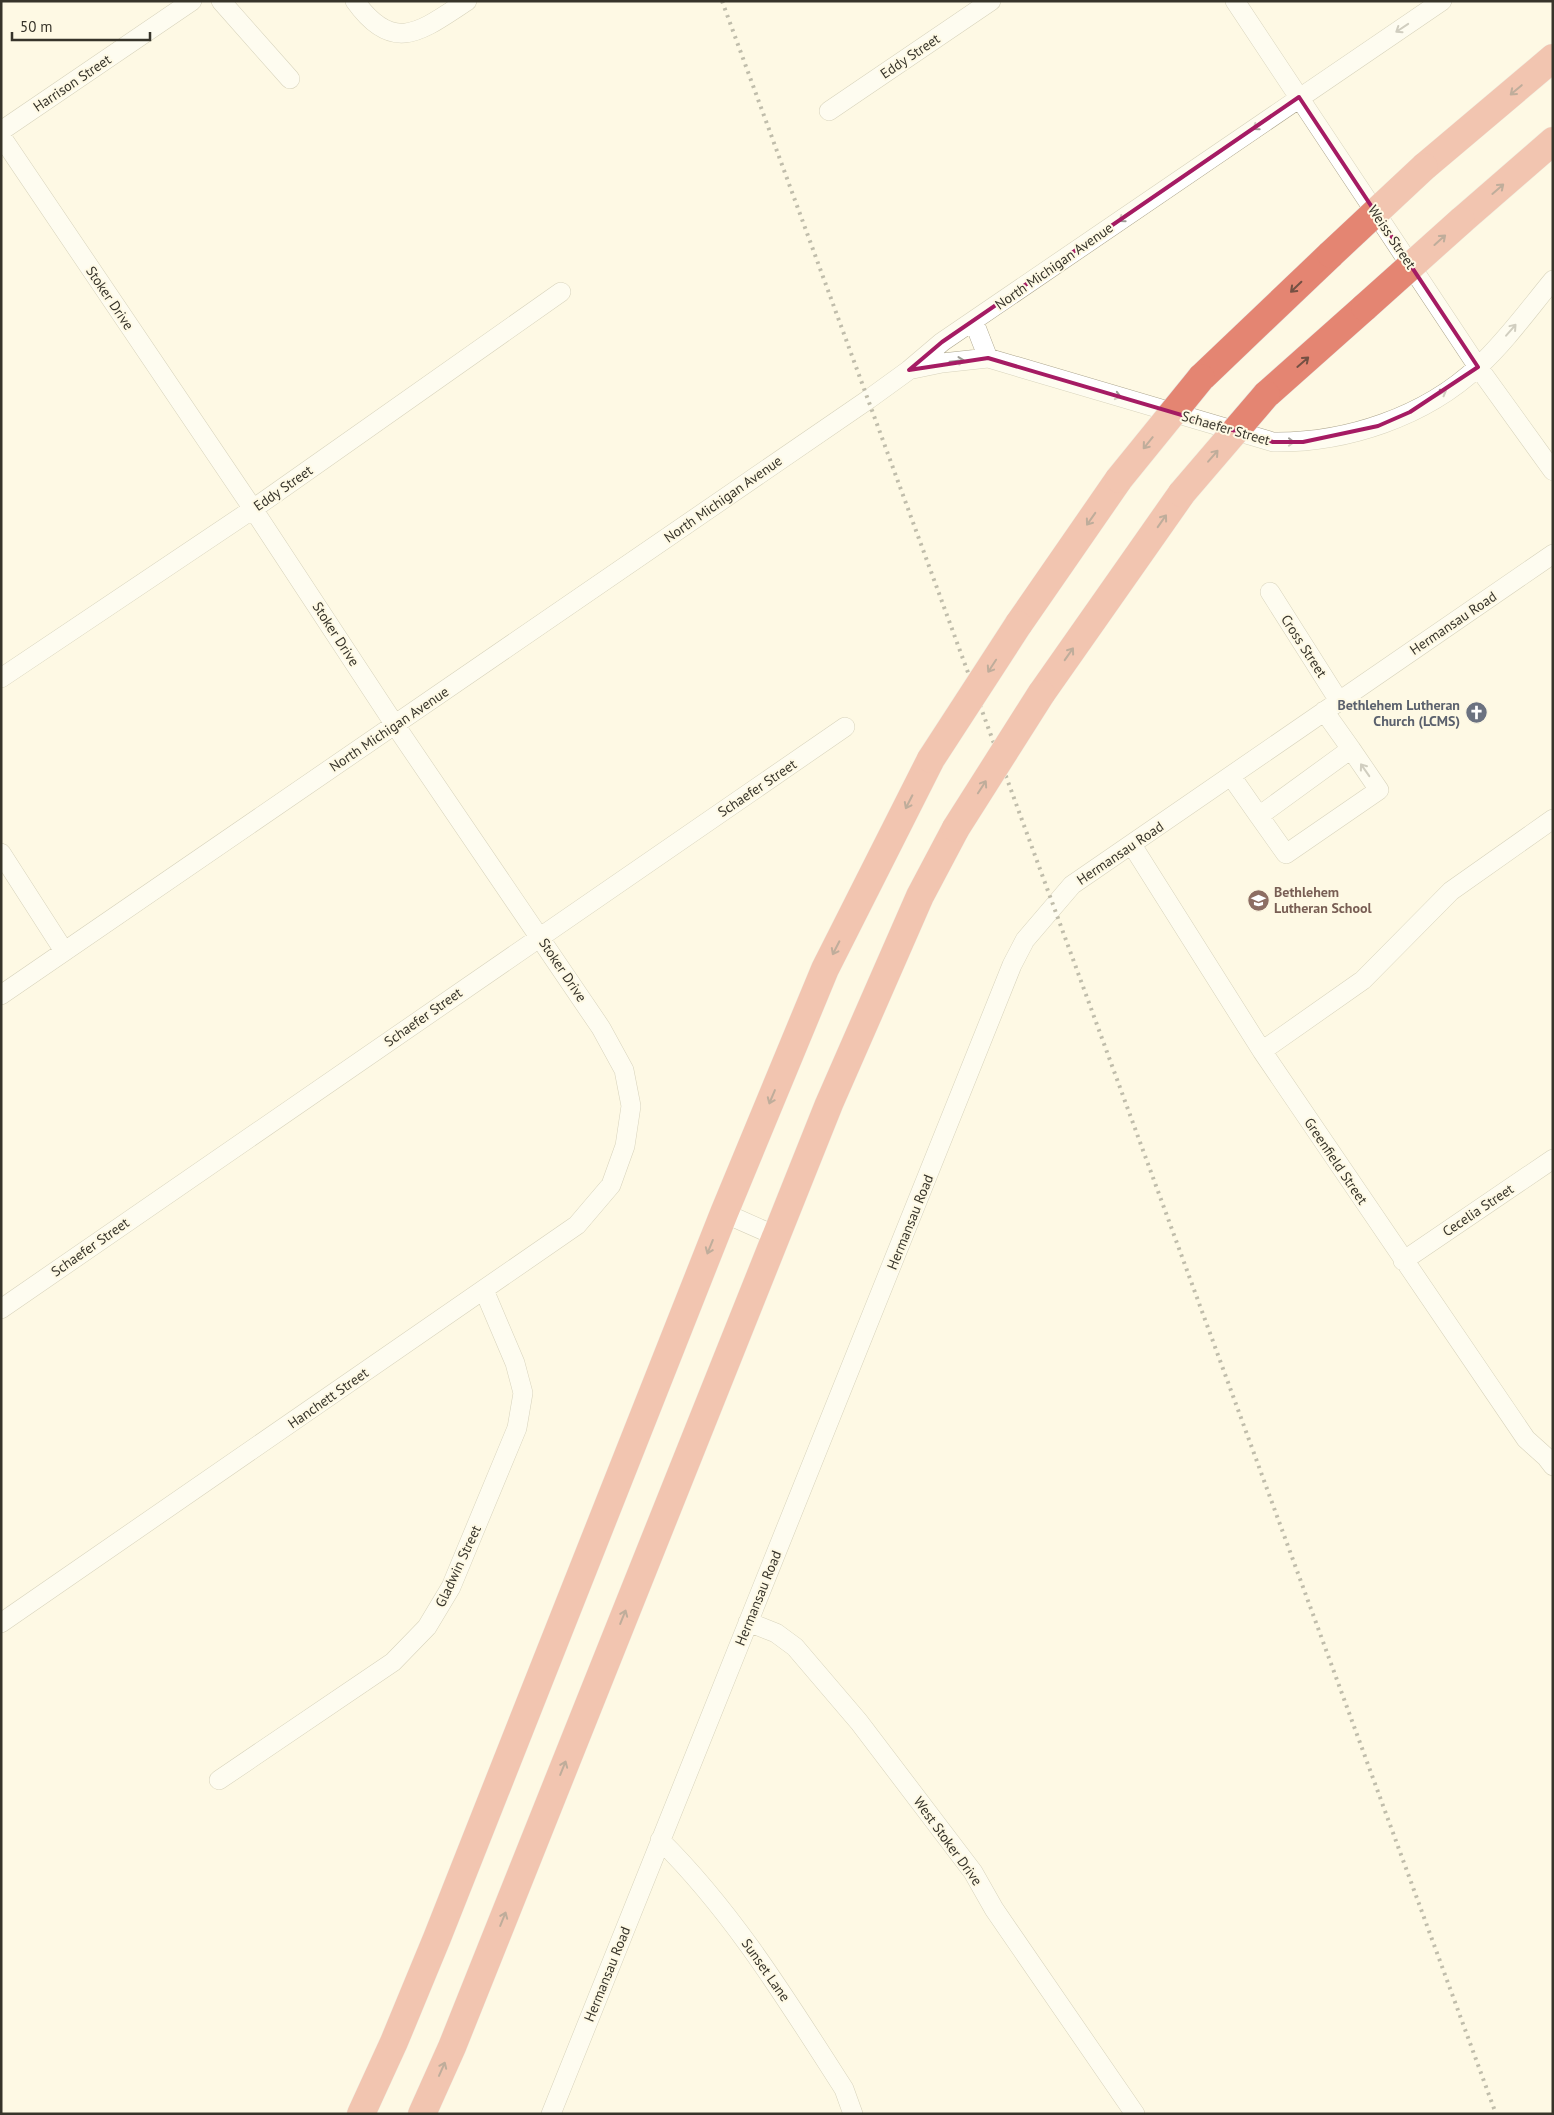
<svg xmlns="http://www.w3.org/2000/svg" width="1554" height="2115" font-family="'PT Sans',sans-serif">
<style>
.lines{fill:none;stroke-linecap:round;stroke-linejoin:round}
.minor-casing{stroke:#aaa38b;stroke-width:20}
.highway-casing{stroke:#e3e3e1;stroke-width:29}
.minor{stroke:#fff;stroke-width:19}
.highway{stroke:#e48572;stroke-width:28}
.rail{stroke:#777466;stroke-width:4;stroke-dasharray:2.5 5;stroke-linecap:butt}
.highway-bridge-casing{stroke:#e3e3e1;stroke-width:29;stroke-linecap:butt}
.highway-bridge{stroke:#e48572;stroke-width:28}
.oneway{stroke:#9b9a94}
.oneway2{stroke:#745043}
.marked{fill:none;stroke:#a51b63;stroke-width:4;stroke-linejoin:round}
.labels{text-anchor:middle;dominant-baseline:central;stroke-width:4;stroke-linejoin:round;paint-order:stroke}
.street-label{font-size:14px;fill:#37342a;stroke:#fef9e4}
.worship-label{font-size:14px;font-weight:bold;fill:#5b616d;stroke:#fef9e4;text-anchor:end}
.education-label{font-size:14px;font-weight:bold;fill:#785e54;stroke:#fef9e4;text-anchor:start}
</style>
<rect width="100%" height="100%" fill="#fef9e4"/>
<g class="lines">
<defs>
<path id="minor" d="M221,1l69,78
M355,1c39,55 67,29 112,0
M1235,1l243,366 75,104
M829,111l162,-110
M1,131l191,-130
M1,136l252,373 142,216 206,303 23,42 7,36 -6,40 -14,39 -34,40 -576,398
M974,322l14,36
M913,369l29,-6 46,-5 285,84c73,1 152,-25 206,-76 27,-25 50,-57 74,-86
M1270,592l69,109
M1,678l252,-169 308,-217
M1231,776l28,40 92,-67 -27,-38
M1259,816l27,38 93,-64 -28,-41
M1132,845l130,206 264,388 20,18 7,9
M1,853l63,98
M1,995l868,-596 40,-29 33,-28 500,-341
M1262,1051l101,-71 88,-89 102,-72
M724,1213l52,23
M1403,1261l150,-102
M1,1309l844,-582
M748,1622l28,11 19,14 64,75 114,150 21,37 141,205
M219,1780l174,-118 34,-35 24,-40 66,-159 6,-35 -8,-30 -31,-73
M660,1840c74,73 128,162 184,249l9,25
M551,2114l461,-1149 13,-25 47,-55 481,-331"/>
<path id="highway" d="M1424,167l129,-109
M1461,221l92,-80
M1201,378l130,-124
M1266,395l99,-88
M1018,625l101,-146
M1041,694l141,-201
M361,2114l33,-72 43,-104 287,-725 101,-244 106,-210
M422,2114l30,-67 377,-943 91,-208 36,-68"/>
</defs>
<!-- minor casing -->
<use href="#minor" class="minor-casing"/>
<!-- highway casing -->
<use href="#highway" class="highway-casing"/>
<!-- minor -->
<use href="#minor" class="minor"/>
<!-- highway -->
<use href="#highway" class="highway"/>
<!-- rail -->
<path class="rail" d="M722,1l774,2113"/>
<defs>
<path id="highway-bridge" d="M1331,254l93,-87
M1365,307l96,-86
M1119,479l82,-101
M1182,493l84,-98
M931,759l87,-134
M956,828l85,-134"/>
</defs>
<!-- highway-bridge casing -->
<use href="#highway-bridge" class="highway-bridge-casing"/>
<!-- highway-bridge -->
<use href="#highway-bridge" class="highway-bridge"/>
</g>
<!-- one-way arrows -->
<defs><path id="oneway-shaft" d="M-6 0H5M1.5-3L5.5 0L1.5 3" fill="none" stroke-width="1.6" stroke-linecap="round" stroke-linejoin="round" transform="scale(1.25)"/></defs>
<g class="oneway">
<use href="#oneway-shaft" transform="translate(1402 28) rotate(146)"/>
<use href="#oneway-shaft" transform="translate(1259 125) rotate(145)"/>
<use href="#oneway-shaft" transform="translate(1125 217) rotate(145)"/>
<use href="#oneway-shaft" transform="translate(1511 330) rotate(-49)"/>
<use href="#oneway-shaft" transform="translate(957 361) rotate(-6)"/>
<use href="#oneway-shaft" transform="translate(1440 394) rotate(-30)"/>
<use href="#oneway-shaft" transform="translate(1114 395) rotate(16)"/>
<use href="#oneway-shaft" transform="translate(1287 442) rotate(1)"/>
<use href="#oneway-shaft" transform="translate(1365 770) rotate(-125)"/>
</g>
<g class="oneway2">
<use href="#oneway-shaft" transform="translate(1516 90) rotate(140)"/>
<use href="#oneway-shaft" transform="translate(1498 189) rotate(-41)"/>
<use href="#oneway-shaft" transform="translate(1440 240) rotate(-42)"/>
<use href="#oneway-shaft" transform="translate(1296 287) rotate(136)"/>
<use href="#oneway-shaft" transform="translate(1303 362) rotate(-41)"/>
<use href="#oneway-shaft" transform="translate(1148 443) rotate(129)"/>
<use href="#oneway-shaft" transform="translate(1213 456) rotate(-49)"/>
<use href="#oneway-shaft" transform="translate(1091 519) rotate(125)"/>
<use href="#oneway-shaft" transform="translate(1162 521) rotate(-55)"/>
<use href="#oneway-shaft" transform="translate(1069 654) rotate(-55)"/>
<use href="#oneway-shaft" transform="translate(992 666) rotate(123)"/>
<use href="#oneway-shaft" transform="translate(982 787) rotate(-57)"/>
<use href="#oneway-shaft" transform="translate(909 802) rotate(117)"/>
<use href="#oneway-shaft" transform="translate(836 948) rotate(117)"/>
<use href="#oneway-shaft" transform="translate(772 1097) rotate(113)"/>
<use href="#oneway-shaft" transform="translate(710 1247) rotate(112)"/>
<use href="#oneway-shaft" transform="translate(623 1617) rotate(-68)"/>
<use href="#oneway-shaft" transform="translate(563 1768) rotate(-68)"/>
<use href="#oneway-shaft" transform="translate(503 1919) rotate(-68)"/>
<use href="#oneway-shaft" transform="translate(442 2069) rotate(-66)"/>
</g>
<!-- marked area -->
<path d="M0 0H1554V2115H0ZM1299,97l179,270 -68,45 -32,14 -75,16h-30l-285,-84 -79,12 33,-28z" fill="#fef9e4" fill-opacity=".55" fill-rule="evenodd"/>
<path class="marked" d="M1299,97l179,270 -68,45 -32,14 -75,16h-30l-285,-84 -79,12 33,-28z"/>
<!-- icons -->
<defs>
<symbol id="church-disc" viewBox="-11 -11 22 22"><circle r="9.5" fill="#6b7280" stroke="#fef9e4"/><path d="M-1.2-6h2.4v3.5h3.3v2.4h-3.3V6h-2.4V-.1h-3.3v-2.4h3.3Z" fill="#fff"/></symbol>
<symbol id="school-disc" viewBox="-11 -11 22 22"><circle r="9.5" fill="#8d6e63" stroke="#fef9e4"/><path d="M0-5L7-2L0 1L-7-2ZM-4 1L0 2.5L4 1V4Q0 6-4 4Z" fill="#fff"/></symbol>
</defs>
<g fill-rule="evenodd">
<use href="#church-disc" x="1464" y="700" width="25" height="25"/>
<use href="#school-disc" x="1246" y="888" width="25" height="25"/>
</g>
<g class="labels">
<!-- street labels -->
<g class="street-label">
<text transform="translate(910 56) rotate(-34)">Eddy Street</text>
<text transform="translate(72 83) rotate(-34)">Harrison Street</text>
<text transform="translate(1392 237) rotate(56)">Weiss Street</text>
<text transform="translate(1054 266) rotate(-35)">North Michigan Avenue</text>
<text transform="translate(110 298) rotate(56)">Stoker Drive</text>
<text transform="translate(1226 428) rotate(16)">Schaefer Street</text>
<text transform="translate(283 488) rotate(-35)">Eddy Street</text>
<text transform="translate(723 499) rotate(-35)">North Michigan Avenue</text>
<text transform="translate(1453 623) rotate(-34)">Hermansau Road</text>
<text transform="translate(336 634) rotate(57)">Stoker Drive</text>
<text transform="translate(1304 646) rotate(57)">Cross Street</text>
<text transform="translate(389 729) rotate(-34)">North Michigan Avenue</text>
<text transform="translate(757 788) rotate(-34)">Schaefer Street</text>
<text transform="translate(1120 853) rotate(-34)">Hermansau Road</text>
<text transform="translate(563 970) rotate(56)">Stoker Drive</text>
<text transform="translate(423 1017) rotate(-35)">Schaefer Street</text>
<text transform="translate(1336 1161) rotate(56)">Greenfield Street</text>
<text transform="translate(1478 1210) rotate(-34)">Cecelia Street</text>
<text transform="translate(910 1222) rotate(-68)">Hermansau Road</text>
<text transform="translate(90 1247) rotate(-35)">Schaefer Street</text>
<text transform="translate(328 1398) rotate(-35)">Hanchett Street</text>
<text transform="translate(458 1566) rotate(-65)">Gladwin Street</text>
<text transform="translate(758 1598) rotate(-68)">Hermansau Road</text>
<text transform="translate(948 1841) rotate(54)">West Stoker Drive</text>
<text transform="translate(766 1970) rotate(55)">Sunset Lane</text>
<text transform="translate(607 1974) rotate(-68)">Hermansau Road</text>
</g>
<!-- worship labels -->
<g class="worship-label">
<text x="1460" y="705">Bethlehem Lutheran<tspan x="1460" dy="16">Church (LCMS)</tspan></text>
</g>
<!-- education labels -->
<g class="education-label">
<text x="1274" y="892">Bethlehem<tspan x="1274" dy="16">Lutheran School</tspan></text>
</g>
</g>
<!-- border -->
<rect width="1554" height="2115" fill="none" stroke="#37342a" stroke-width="5"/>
<!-- scale -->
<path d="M12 32v8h138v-8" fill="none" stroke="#37342a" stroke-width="2.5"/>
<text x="20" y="32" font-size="15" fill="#37342a" stroke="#fef9e4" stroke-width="4" paint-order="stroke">50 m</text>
</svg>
